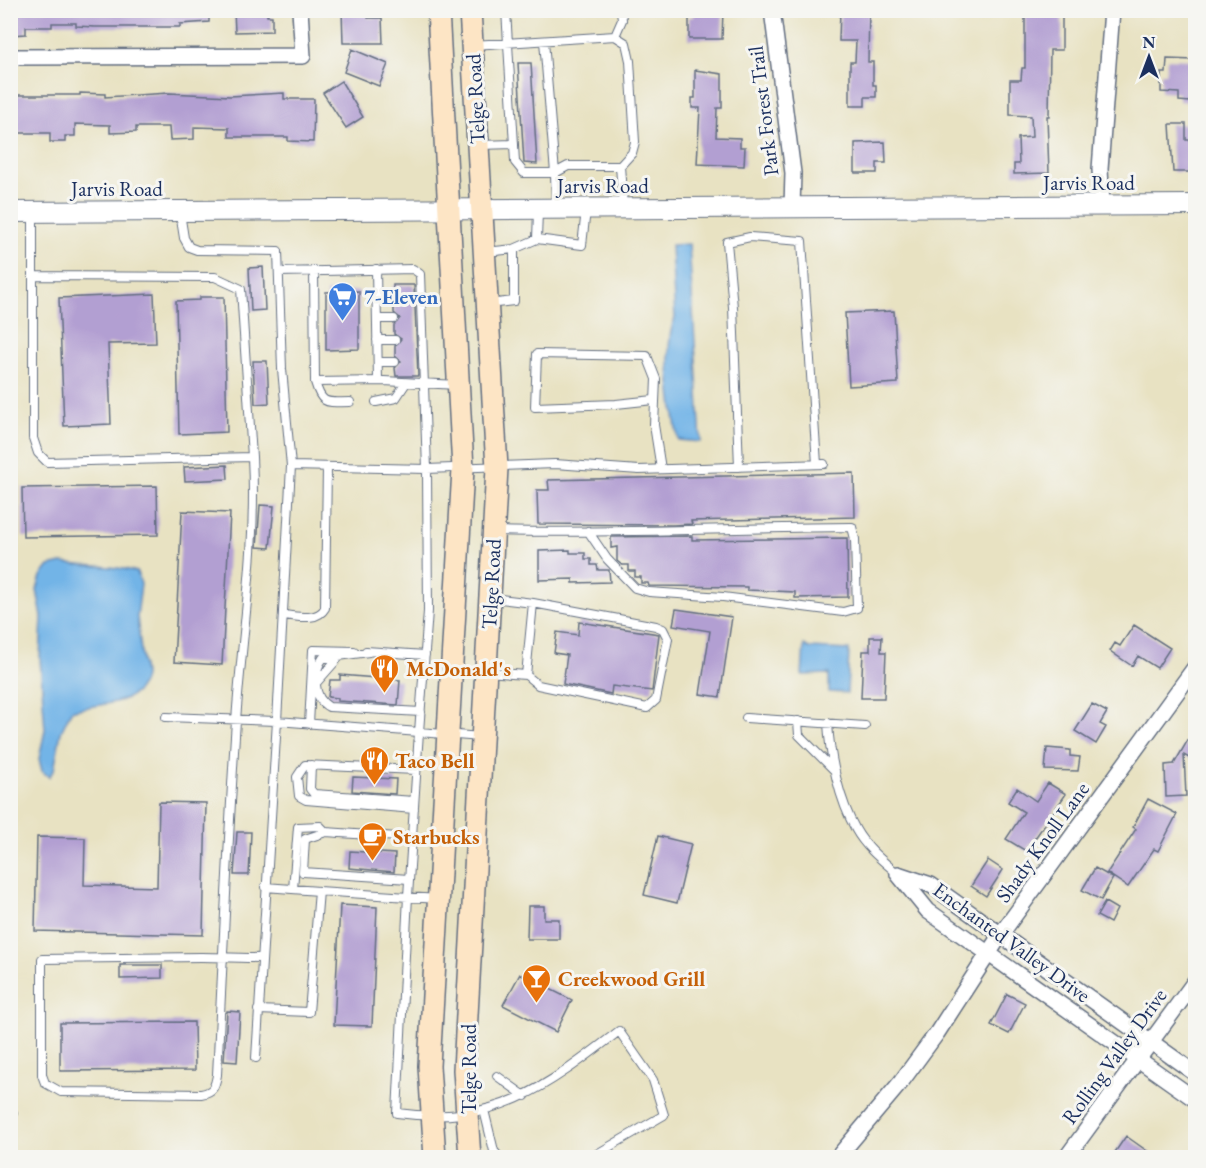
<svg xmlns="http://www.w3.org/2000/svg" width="1206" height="1168" font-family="'EB Garamond',serif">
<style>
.water{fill:#72b4e7;stroke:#4672a2;stroke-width:1.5}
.building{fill:#b29fd2}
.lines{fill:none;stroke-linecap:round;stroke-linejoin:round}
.service-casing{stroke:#636e81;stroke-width:10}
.minor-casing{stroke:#636e81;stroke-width:18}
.tertiary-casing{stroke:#636e81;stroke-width:22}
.secondary-casing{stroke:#636e81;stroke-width:24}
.service{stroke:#fff;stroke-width:8}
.minor{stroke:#fff;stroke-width:15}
.tertiary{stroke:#fff;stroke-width:20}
.secondary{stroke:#fde5c5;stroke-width:21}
.labels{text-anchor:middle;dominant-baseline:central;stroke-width:6;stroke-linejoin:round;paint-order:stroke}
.street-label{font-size:21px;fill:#1b2f5e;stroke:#f6f6f2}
.shop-label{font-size:21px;font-weight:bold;fill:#366cbe;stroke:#f6f6f2;text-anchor:start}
.food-label{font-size:21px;font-weight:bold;fill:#c56008;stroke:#f6f6f2;text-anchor:start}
</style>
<rect width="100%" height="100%" fill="#f6f6f2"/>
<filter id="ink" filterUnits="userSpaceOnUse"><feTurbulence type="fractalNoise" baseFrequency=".0167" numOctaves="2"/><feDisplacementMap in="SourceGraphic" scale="12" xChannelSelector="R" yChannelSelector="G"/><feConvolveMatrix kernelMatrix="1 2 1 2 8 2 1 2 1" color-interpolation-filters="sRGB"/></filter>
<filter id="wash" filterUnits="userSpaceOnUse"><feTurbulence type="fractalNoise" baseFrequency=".008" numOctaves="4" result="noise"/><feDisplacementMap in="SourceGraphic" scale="24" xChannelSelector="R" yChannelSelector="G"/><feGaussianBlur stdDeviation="1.35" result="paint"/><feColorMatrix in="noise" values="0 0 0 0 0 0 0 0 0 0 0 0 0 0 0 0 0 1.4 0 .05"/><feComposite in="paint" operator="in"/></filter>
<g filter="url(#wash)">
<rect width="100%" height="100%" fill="#e8e2c2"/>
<!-- water -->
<path class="water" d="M689,244l12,198 -23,-2c-5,-31 -16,-94 -3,-122l-4,-73z
M62,563c25,4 52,2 75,9l4,12 -4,33 7,58c-3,33 -49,27 -73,36l-10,21 -7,38 -5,7 -7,-6 -3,-12 6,-29 -5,-72 2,-41 -5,-27 4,-14 8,-10z
M804,645l5,3 40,2 -2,43 -18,-1v-18l-27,1z"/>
<g id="blocks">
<!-- building -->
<path class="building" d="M10,10h199v12l-29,2v3h-85l-19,-1v-3h-24v4h-26v7l-16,1z
M234,10h33v6h5v15l-37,1z
M342,10h26v8h14l1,25h-40z
M693,10h30l-1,29h-33v-22h4z
M840,10h29l-1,52h5v23h3v12h-11v9h-15v-44h5l1,-21h-17z
M1025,10h37v40h-12l-1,66h-2l2,57 -35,1v-10h5l-1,-26 14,-1 -1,-21 -21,-1v-35h11l1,-12h3z
M352,49l36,15 -9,22 -35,-14z
M1167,59l28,1 -2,35h-2l-1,7 -11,-1v-8l-18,-1v-19h5z
M518,63h13l6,101 -13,-1z
M695,70l27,4v34h-5l-1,29 24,1v9h5l-1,19 -47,-2 3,-56h-8v-10h3z
M341,81l22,36 -17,11 -23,-35z
M80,93l25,1v3l64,-4 61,3 54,-3v6h30l-1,43 -25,-1v-4h-59v-9l-35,-1v12l-24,1 -1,-13h-33v5l-26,1v-8l-35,-1v12h-10v6h-15v-9h-40v-38h70z
M1170,124h16v16h10v32h-23z
M885,142l1,21h-9v10h-22v-30z
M263,267l2,43 -14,1 -2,-43z
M393,285h21l4,91h-22l-1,-8 6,-7 -6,-5v-10l6,-7 -7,-5v-9l6,-7 -6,-5v-8l5,-7 -6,-5z
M359,291v58l-33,1v-58z
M154,294l2,49 -48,1 3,80 -47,2 -5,-128z
M200,297h24l3,135 -48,2 -3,-133 24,-1z
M894,311l4,72 -49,3 -4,-73z
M253,361h14l2,42 -14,1z
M227,465l1,14 -43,2 -1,-14z
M854,473l1,44 -164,4 1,3 -19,1 -135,-1 -1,-34h12l-1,-10z
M157,486l1,49 -135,2 -1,-49z
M260,505l14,1 -4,42 -13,-1z
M182,511l48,2 -8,152 -48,-3z
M692,536v4l155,-2 1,59 -53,1v-6l-48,-2v-3l-98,-1 -1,-3h-7v-6h-6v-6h-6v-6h-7l-5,-4v-14l-6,1v-11z
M570,550v3h15v6h6v6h6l1,5h11l1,12 -37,1v-4l-34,1v-29z
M676,609l56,8 -12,80 -20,-3 10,-63 -37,-6z
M579,622l80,12 -7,57 -40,-5 -1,8 -48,-10 4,-29 -13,-2 3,-21 21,3z
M1134,625l36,23 -13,20 -19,-12 -6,10 -22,-15 5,-8 5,3z
M870,637h12l-1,15h5l-2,46h-23l2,-47h7z
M340,675l60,5 -2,25 -60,-4v-3l-10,-1 2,-17h10z
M1092,704l15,8 -7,12 6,3 -10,17 -21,-13z
M1196,726v36l-12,-7 2,41 -20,1 -1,-32 9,-1z
M1047,748l23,2v6l10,1 -2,14 -33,-1z
M353,777l43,2 -1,15 -43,-3z
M1048,783l18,11 -40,57 -20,-12 18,-27 -16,-10 9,-14 19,13z
M1148,799l29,15 -19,37 -4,-2 -26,38 -21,-14 29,-44 -3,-2z
M159,802l47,1 -3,132 -168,-4 2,-94 48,1 -1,47 73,2z
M237,832h14l-2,43h-15z
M658,836l33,8 -14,59 -33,-8z
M350,851l45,3 -1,18 -45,-4z
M988,860l15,10 -17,26 -15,-10z
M1095,868l18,10 -12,22 -19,-10z
M1105,902l12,7 -7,14 -13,-7z
M340,905l37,2 -5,119 -38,-1z
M528,906h16v13h15v20h-32z
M120,965h42v13l-42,1z
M520,974l52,26 -16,32 -53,-27z
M1007,994l18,9 -16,31 -18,-9z
M227,1011l13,1 -3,50 -13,-1z
M194,1022l1,48 -135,1v-48z
M1126,1136l31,22h-46z"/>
</g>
</g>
<g filter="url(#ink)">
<use href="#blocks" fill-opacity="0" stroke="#636e81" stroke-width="1.5"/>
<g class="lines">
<defs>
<path id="service" d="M506,10l9,152 9,11h31l1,35
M544,41l11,132 13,-7h52l12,-13 3,-11 -5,-81 -4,-18 -11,-7
M473,45l142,-9 7,-16 -1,-10
M479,145l35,-1
M620,166l3,40
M538,211l-1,28 45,6 4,-35
M180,213l4,25 5,9 8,3 81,1 4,118 9,97 136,3 -7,-195 -7,-5 -134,3
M33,214c0,74 0,149 0,224l5,15 9,9 205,-5 -11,-168 -26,-12 -182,-1
M486,252l28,-3
M376,269l2,112
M314,270l1,112 69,-1 73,4
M376,299h17
M488,304l26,-3v-52l23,-10
M377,319h17
M377,340h18
M378,362h17
M315,382c7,24 12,20 35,20
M654,400l-38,4 -81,3 2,-53 110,2 9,23 -2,46 7,44
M376,402l20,-4 10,-15
M252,457c5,88 -10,177 -16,264 -8,118 -13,236 -19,354 -2,12 -4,17 -16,19l-140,-2 -16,-9 -3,-8v-116l159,-2c20,0 39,1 59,1
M739,467l-6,-160 -6,-65 23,-5 52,4 15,223
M495,531c119,3 238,-3 357,-4l3,12 2,69 -14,4 -120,-15 -74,-5 -14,-4 -28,-29 -19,-28
M283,615c14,1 34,7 42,-7l2,-141
M366,651l59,4
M369,652l-46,6c-10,14 -11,40 6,49l92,5
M486,672l40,3 7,-72 -41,-5
M526,675l12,10 109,23 9,-8 12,-61 -5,-10 -7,-3 -123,-23
M317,682l23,-26
M166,717l111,4 14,-255
M746,718l119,8
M798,721l1,14 36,36
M828,723c2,35 11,77 28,107 10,18 27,31 42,44
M309,724l4,-74 41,1
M481,737l-62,-5 -11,164 -11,217c99,13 148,-25 222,-82l34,49 11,35 -74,43
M311,765l-1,24 4,5 100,7
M414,809l-108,-9 -7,-4 -2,-19 8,-12 111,5
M409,879l-106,-7 2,-33 21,-7 86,6
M265,887l54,4
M293,889l5,-62 22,-1 6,6
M258,1010l51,2 10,-121 119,8
M256,1058l21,-337 142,11 9,-121 -1,-142 128,-5 84,6 185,-6
M497,1076l28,20
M484,1110l10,41 6,7
M10,1113h3"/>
<path id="minor" d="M772,10l21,163 -1,34
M10,57l293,-1 -3,-46
M1102,206l-2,-37 12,-159
M898,874l30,37 268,189
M898,874l33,11 265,189
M837,1158l64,-76 36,-49 64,-99 195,-268
M1066,1158l130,-178"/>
<path id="tertiary" d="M10,212l1186,-7"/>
<path id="secondary" d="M470,10l27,458 -33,602 6,88
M435,1158l-6,-92 34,-597 -25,-459"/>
</defs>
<!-- service casing -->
<use href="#service" class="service-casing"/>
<!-- minor casing -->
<use href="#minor" class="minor-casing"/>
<!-- tertiary casing -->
<use href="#tertiary" class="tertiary-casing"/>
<!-- secondary casing -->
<use href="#secondary" class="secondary-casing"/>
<!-- service -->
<use href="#service" class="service"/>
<!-- minor -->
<use href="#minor" class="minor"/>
<!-- tertiary -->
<use href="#tertiary" class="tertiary"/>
<!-- secondary -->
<use href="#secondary" class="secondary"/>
</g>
</g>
<!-- icons -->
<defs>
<symbol id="supermarket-pin" viewBox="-11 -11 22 30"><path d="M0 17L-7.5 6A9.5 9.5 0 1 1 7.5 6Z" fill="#3f7fe0" stroke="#f6f6f2"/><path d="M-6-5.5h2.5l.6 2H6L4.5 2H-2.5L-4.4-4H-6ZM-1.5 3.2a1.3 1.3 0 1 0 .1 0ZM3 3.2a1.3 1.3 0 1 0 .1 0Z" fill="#fff"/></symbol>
<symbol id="restaurant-pin" viewBox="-11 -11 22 30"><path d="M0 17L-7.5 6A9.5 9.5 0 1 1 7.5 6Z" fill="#e8710a" stroke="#f6f6f2"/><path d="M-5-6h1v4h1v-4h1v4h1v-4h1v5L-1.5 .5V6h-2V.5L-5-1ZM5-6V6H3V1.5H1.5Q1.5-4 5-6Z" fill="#fff"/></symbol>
<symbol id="cafe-pin" viewBox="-11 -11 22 30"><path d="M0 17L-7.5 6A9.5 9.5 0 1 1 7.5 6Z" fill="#e8710a" stroke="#f6f6f2"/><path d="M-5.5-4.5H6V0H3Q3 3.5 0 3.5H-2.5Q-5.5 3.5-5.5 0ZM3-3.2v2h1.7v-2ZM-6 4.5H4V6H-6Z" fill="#fff"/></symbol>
<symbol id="bar-pin" viewBox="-11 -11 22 30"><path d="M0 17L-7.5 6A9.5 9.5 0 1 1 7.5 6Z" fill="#e8710a" stroke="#f6f6f2"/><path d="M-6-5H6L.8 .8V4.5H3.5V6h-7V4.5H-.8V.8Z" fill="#fff"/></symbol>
</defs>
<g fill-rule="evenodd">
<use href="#supermarket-pin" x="326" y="280" width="33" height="45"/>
<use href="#restaurant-pin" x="368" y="652" width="33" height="45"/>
<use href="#restaurant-pin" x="358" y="744" width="33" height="45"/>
<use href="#cafe-pin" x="356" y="820" width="33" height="45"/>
<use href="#bar-pin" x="520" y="962" width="33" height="45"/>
</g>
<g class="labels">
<!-- street labels -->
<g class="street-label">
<text transform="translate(475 99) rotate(-93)">Telge Road</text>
<text transform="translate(763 111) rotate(-97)">Park Forest Trail</text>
<text x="1089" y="182">Jarvis Road</text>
<text x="603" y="185">Jarvis Road</text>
<text x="117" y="188">Jarvis Road</text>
<text transform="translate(491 584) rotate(-87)">Telge Road</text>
<text transform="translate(1042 842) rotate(-54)">Shady Knoll Lane</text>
<text transform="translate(1012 942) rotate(36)">Enchanted Valley Drive</text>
<text transform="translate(1114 1056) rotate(-54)">Rolling Valley Drive</text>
<text transform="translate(468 1069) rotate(-90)">Telge Road</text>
</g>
<!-- shop labels -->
<g class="shop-label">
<text x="364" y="296">7-Eleven</text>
</g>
<!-- food labels -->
<g class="food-label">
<text x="406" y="668">McDonald's</text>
<text x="395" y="760">Taco Bell</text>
<text x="393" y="836">Starbucks</text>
<text x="558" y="978">Creekwood Grill</text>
</g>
</g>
<!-- margin -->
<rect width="1206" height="1168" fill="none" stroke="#f6f6f2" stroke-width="36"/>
<!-- north arrow -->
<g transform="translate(1149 57)" stroke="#f6f6f2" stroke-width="4.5" paint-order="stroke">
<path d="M0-4.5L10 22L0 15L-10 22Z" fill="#1b2f5e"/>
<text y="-9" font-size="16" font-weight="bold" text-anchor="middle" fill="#1b2f5e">N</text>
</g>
</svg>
